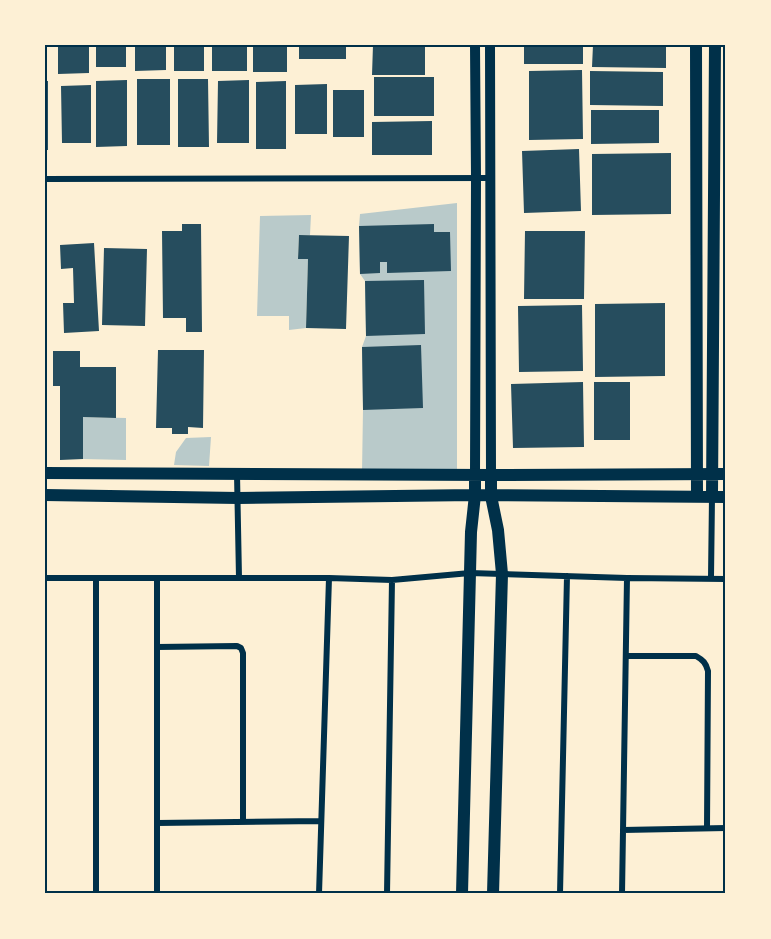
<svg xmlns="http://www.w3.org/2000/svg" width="771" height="939" font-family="Literata,serif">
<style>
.green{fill:#b9caca}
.building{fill:#264d5e}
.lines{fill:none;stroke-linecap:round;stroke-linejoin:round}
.minor{stroke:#003049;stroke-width:6}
.tertiary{stroke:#003049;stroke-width:10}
.secondary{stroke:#003049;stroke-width:12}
.neatline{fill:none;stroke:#003049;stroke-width:2}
</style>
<rect width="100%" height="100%" fill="#fdf0d5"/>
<!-- green -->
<path class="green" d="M457,203v268l-95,1 1,-62 -1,-63 4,-11 -1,-55 -5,-7 -1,-48 1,-12z
M311,215l-1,20h-11l-1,24h10l-2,69 -17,2v-14h-32l3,-100z
M83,417l43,1v42l-43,-1z
M211,437l-2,29 -35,-1 2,-13 10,-14z"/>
<!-- building -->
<path class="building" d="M45,45h2v25h-2z
M58,45h31v28l-31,1z
M96,45h30v22h-30z
M135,45h31v25l-31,1z
M174,45h30v26h-30z
M212,45h35v26h-35z
M253,45h34v27h-34z
M299,45h47v14h-47z
M373,45h52v30h-53z
M524,45h59v19h-59z
M593,45h73v23l-74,-1z
M582,70l1,69 -54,1v-69z
M590,71l73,1v34l-73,-1z
M374,77h60v39h-60z
M137,79h33v66h-33z
M178,79h30l1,68h-31z
M127,80v66l-31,1v-66z
M249,80v63h-32l1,-62z
M45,81h3v69h-3z
M286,81v68h-30v-67z
M327,84v50h-32v-49z
M91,85v58h-29l-1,-57z
M333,90h31v47h-31z
M591,110h68v33l-68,1z
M432,121v34h-60v-33z
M579,149l2,62 -57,2 -2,-62z
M671,153v61l-79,1v-61z
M182,224h19l1,108h-16v-14h-23l-1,-87h20z
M434,224v8h16l1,39 -64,2v-11h-7v11l-20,1 -1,-48z
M525,231h60l-1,68h-60z
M299,235l50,1 -3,93 -40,-1 2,-69h-10z
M94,243l5,88 -35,2 -1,-30h11l-1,-35 -12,1 -1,-24z
M104,248l43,1 -2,77 -43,-1z
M424,280l1,54 -59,2 -1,-55z
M665,303v73l-70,1v-73z
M582,305l1,66 -64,1 -1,-66z
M421,345l2,63 -60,2 -1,-63z
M158,350h46l-1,78 -15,-1v7h-16v-6h-16z
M53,351h27v16h36v51l-33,-1v42l-23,1v-74h-7z
M583,382l1,65 -71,1 -2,-64z
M594,382h36v58h-36z"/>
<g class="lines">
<!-- minor -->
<path class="minor" d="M45,179l446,-1
M237,474l2,104
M45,578h284l63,2 78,-7 157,5 99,1
M711,578l1,-81
M157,647l80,-1 4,2 2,5v169
M626,656h70c7,4 10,7 12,15l-1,157
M157,823l164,-2
M623,830l103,-2
M96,894v-316
M157,894v-316
M319,894l10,-316
M387,894l5,-314
M560,894l7,-318
M622,894l5,-316"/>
<!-- tertiary -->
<path class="tertiary" d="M490,45l1,430
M475,475l1,-297 -1,-133"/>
<!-- secondary -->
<path class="secondary" d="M696,45l1,452
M45,473l446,2 235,-1
M491,475v21l7,34 4,44 -9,320
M45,495l193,3 237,-3 251,2
M712,496l3,-451
M462,894l9,-362 4,-37v-20"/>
</g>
<!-- border -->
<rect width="771" height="939" fill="none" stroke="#fdf0d5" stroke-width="93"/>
<rect x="46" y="46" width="678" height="846" class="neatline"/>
</svg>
